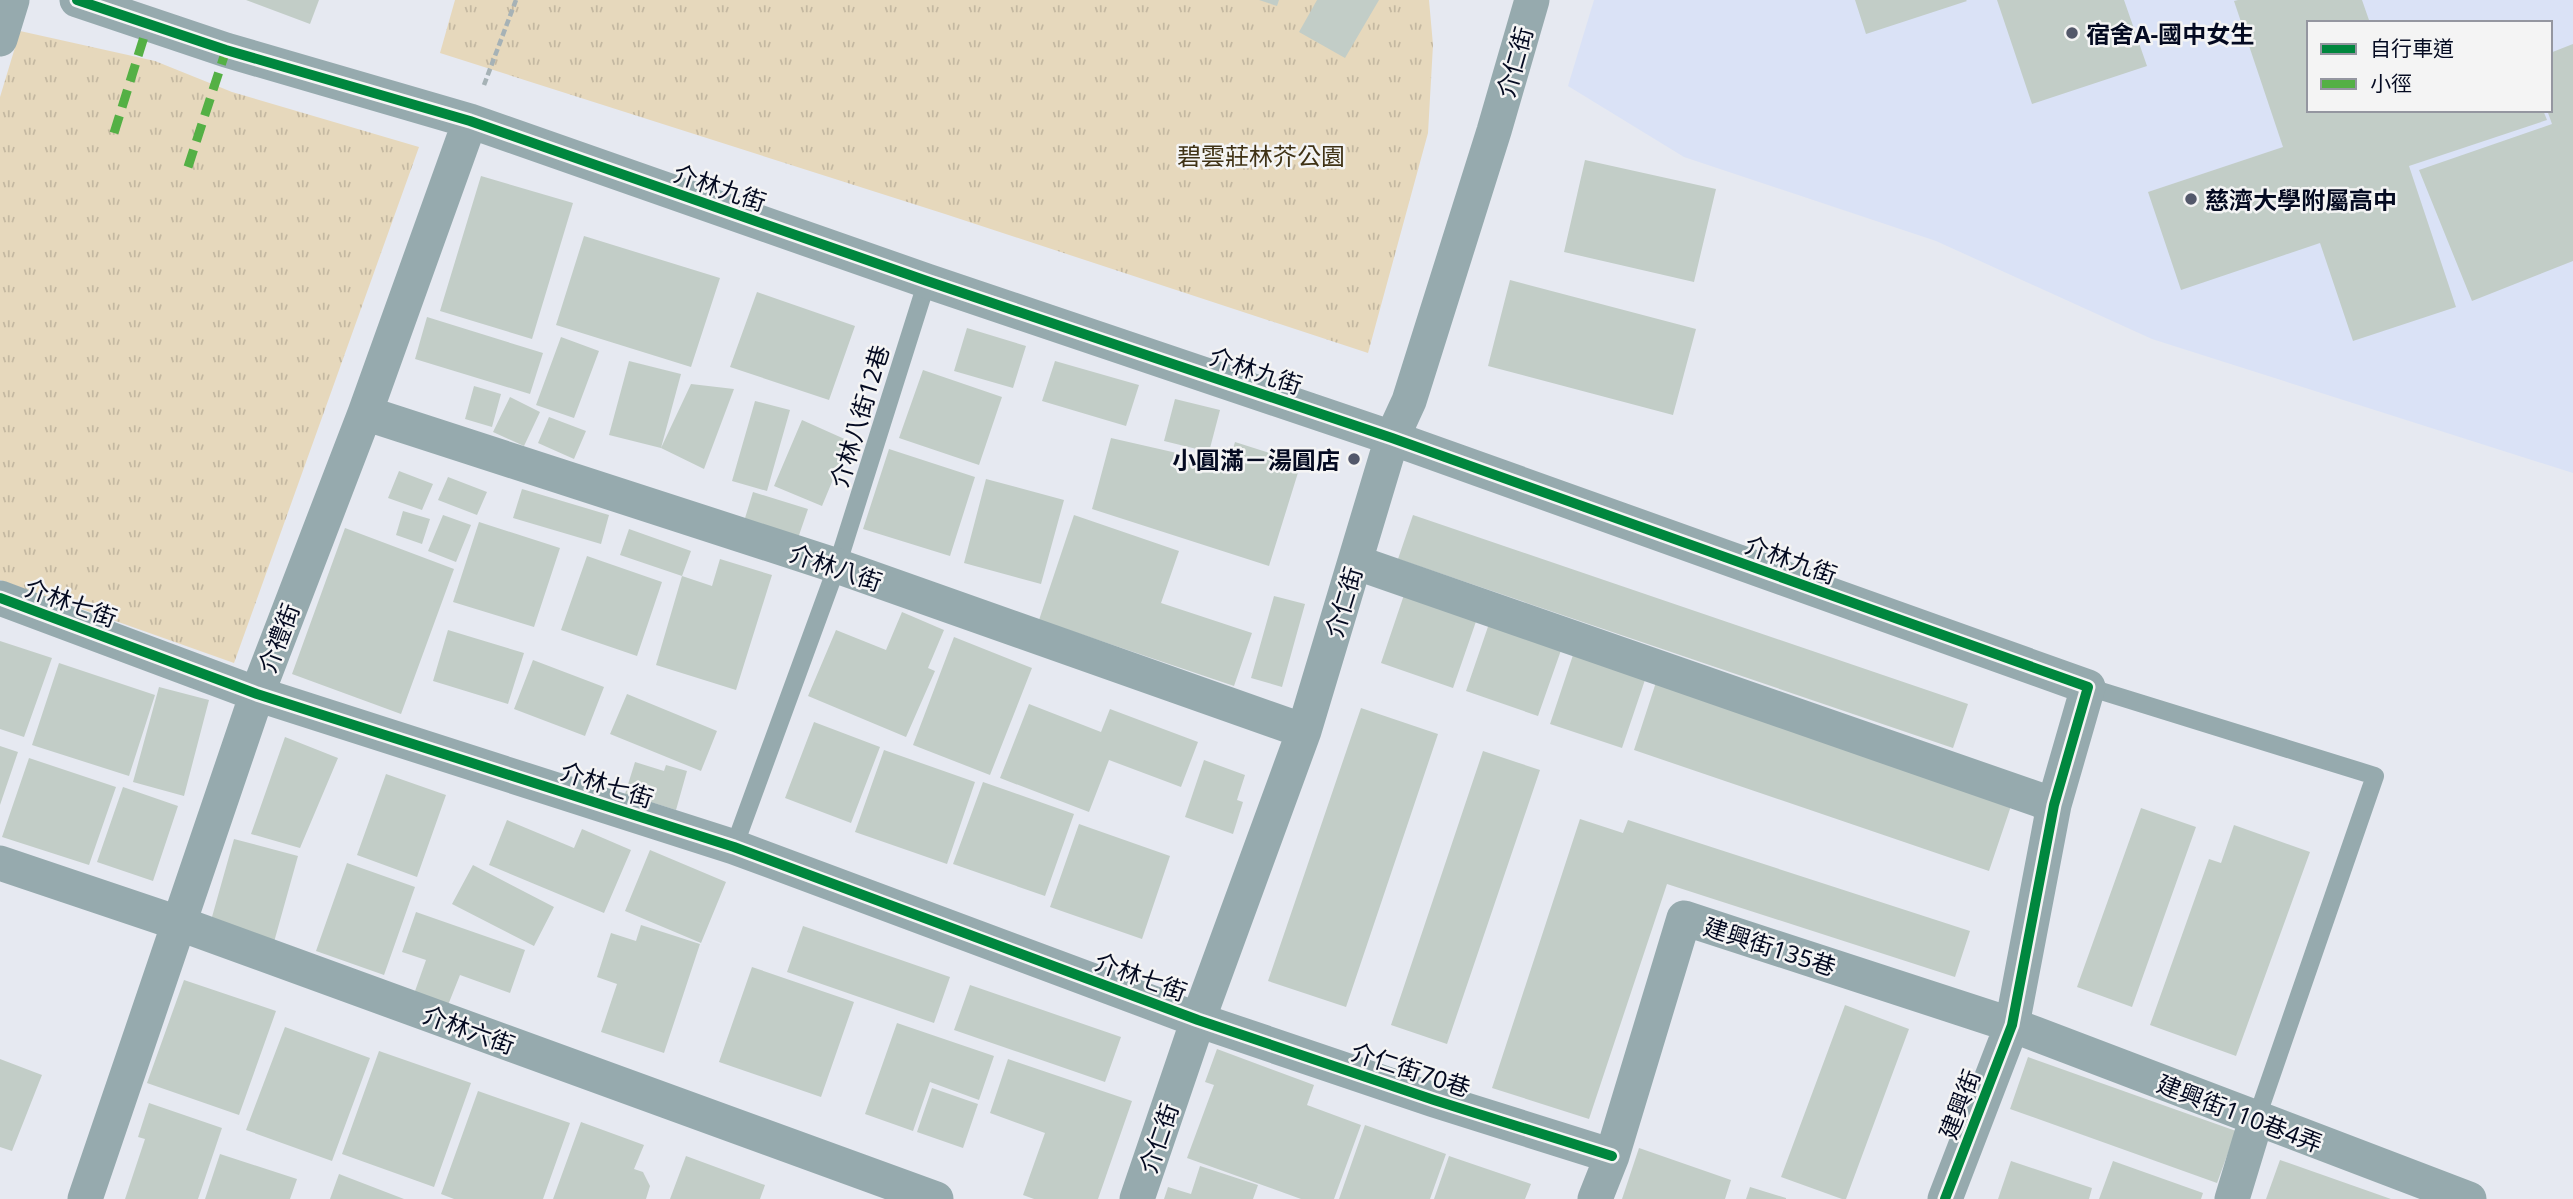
<svg xmlns="http://www.w3.org/2000/svg" width="2573" height="1199" font-family="'Noto Sans','Noto Sans TC',sans-serif">
<style>
.built{fill:#dae2f6;fill-rule:evenodd}
.park{fill:url(#park-tufts)}
.building{fill:#c2cdc7}
.lines{fill:none;stroke-linecap:round;stroke-linejoin:round}
.path{stroke:#a6b2b6;stroke-width:4.5;stroke-dasharray:7 3.5;stroke-linecap:butt}
.lane{stroke:#96aaae;stroke-width:18}
.street{stroke:#96aaae;stroke-width:35}
.quiet{stroke:#54b045;stroke-width:9;stroke-dasharray:18 9;stroke-linecap:butt}
.cycleway-casing{stroke:#f4f4f4;stroke-width:15}
.cycleway{stroke:#00873e;stroke-width:10}
.poi-dot{fill:#53586a;stroke:#f4f4f4;stroke-width:2.5}
.labels{text-anchor:middle;dominant-baseline:central;stroke-width:5;stroke-linejoin:round;paint-order:stroke}
.poi-label{font-size:24px;font-weight:bold;fill:#040a21;stroke:#f4f4f4;text-anchor:start}
.street-label{font-size:24px;fill:#040a21;stroke:#f4f4f4}
.park-label{font-size:24px;fill:#3f3215;stroke:#f4f4f4}
</style>
<defs>
<pattern id="park-tufts" width="24" height="20" patternUnits="userSpaceOnUse" patternTransform="scale(1.75)"><rect width="24" height="20" fill="#e6d8bc"/><path d="M3 7l-1-3M5 7V3M7 7l1-3M15 17l-1-3M17 17v-4M19 17l1-3" fill="none" stroke="#c4b8a1"/></pattern>
</defs>
<rect width="100%" height="100%" fill="#e6e9f1"/>
<!-- built -->
<path class="built" d="M1594,0h979v473l-421,-134 -216,-98 -252,-84 -116,-71zM2309,23h241v87h-241z"/>
<!-- park -->
<path class="park" d="M455,0h974l4,45 -5,88 -60,220 -423,-139 -505,-161z
M20,31l135,30 77,31 187,55 -185,516 -234,-83v-483z"/>
<!-- building -->
<path class="building" d="M246,0h73l-9,24z
M1259,0h20l-2,6z
M1317,0h62l-34,58 -46,-26z
M1855,0h111l1,1 -101,33z
M1997,0h127l23,66 -115,38z
M2238,0h124l8,23h-61v87h234l4,10 -138,46 47,141 -103,34 -33,-98 -139,47 -33,-98 135,-45 -49,-146z
M2573,44v217l-101,40 -53,-131 133,-46 -5,-14h3v-57z
M1585,160l131,29 -22,93 -130,-30z
M481,176l92,27 -41,136 -92,-28z
M584,236l136,42 -29,89 -135,-42z
M1510,280l186,49 -23,86 -185,-49z
M757,292l98,34 -26,74 -99,-33z
M427,317l116,36 -13,41 -115,-35z
M967,328l59,18 -13,42 -59,-17z
M561,337l38,14 -25,67 -38,-13z
M629,361l52,13 -20,74 -52,-13z
M1055,361l84,24 -13,41 -84,-25z
M923,370l79,27 -23,68 -80,-27z
M691,384l43,5 -30,80 -43,-21z
M474,386l27,8 -9,33 -27,-8z
M510,397l30,15 -16,34 -31,-14z
M1175,399l45,11 -11,42 -45,-11z
M755,401l35,9 -23,81 -35,-10z
M549,417l37,14 -12,28 -36,-16z
M802,420l47,21 -27,65 -48,-20z
M1111,438l79,18 37,13 8,-27 66,21 -32,103 -177,-57z
M889,449l86,28 -25,79 -87,-27z
M399,471l34,13 -11,26 -34,-12z
M448,477l39,15 -10,23 -39,-15z
M986,479l78,21 -23,84 -77,-21z
M522,489l87,26 -8,29 -88,-26z
M753,492l55,17 -12,35 -54,-16z
M403,511l27,8 -8,25 -26,-9z
M443,515l28,10 -15,37 -28,-11z
M1074,515l105,36 -18,52 91,30 -18,53 -195,-66z
M1413,515l555,189 -15,44 -555,-189z
M479,522l81,26 -26,79 -81,-25z
M345,528l109,41 -53,145 -109,-40z
M629,529l62,22 -9,25 -62,-21z
M587,556l75,26 -25,74 -76,-26z
M720,559l52,16 -36,115 -80,-25 26,-89 30,10z
M1408,583l73,24 -28,81 -72,-25z
M1274,596l31,8 -23,83 -31,-9z
M902,612l42,18 -16,38 7,3 -29,66 -98,-41 28,-66 50,20z
M1493,612l73,24 -28,80 -72,-25z
M448,630l76,23 -16,51 -75,-23z
M954,637l78,31 -42,107 -77,-30z
M0,641l52,17 -28,79 -24,-8z
M1577,643l72,25 -27,80 -72,-24z
M533,660l71,27 -19,49 -71,-27z
M59,663l96,32 -26,81 -97,-31z
M1659,673l356,121 -26,77 -355,-121z
M159,687l50,13 -25,96 -51,-14z
M627,694l90,37 -16,40 -91,-37z
M1029,704l72,28 9,-23 88,33 -17,45 -72,-27 -20,52 -89,-34z
M1361,708l77,26 -92,273 -78,-26z
M814,722l66,25 -29,76 -66,-25z
M285,737l53,21 -38,90 -49,-14z
M0,746l18,6 -18,53z
M884,750l91,32 -28,82 -92,-32z
M1483,751l57,19 -93,274 -56,-19z
M29,758l87,29 -27,78 -87,-28z
M1204,760l41,15 -8,25 6,2 -10,32 -48,-17z
M635,762l29,9 2,-6 21,6 -11,39 -51,-16z
M386,774l60,21 -29,82 -60,-22z
M983,782l91,32 -29,82 -92,-32z
M123,787l55,19 -25,75 -56,-19z
M2141,808l55,19 -64,180 -55,-20z
M1580,819l43,14 5,-13 342,111 -15,46 -288,-93 -78,235 -97,-31z
M507,820l67,28 8,-19 49,21 -27,63 -115,-48z
M1079,824l91,32 -28,83 -92,-32z
M2234,825l76,27 -74,204 -86,-31 59,-166 12,4z
M234,839l64,17 -24,86 -64,-18z
M650,850l76,32 -25,61 -76,-32z
M347,863l68,24 -31,88 -68,-24z
M473,865l81,42 -20,39 -82,-42z
M416,912l109,38 -15,43 -50,-18 -12,30 -34,-11 12,-34 -24,-8z
M641,925l59,19 -36,109 -63,-21 16,-48 -20,-7 14,-44 25,8z
M803,926l147,51 -16,46 -147,-51z
M752,967l102,35 -33,95 -102,-35z
M184,980l92,31 -37,104 -92,-32z
M970,985l151,52 -16,45 -151,-52z
M1845,1005l64,24 -63,170h-4l-61,-22z
M897,1023l97,33 -15,44 -49,-18 -17,49 -48,-17z
M285,1027l85,31 -38,103 -86,-31z
M1217,1049l97,36 -7,20 54,20 -27,74h-33l-114,-41 27,-73 -9,-3z
M379,1051l92,32 -37,104 -92,-33z
M2028,1057l208,74 -19,52 -207,-74z
M0,1059l42,16 -30,76 -12,-4z
M1008,1059l124,42 -34,98h-64l-11,-4 22,-62 -55,-20z
M932,1088l46,16 -15,44 -46,-16z
M478,1091l92,32 -27,76h-89l-13,-5z
M149,1103l73,25 -24,71h-73l20,-60 -7,-2z
M581,1122l63,23 -10,24 9,3 7,14 -4,13h-93z
M1365,1125l81,29 -16,45h-91z
M1639,1148l92,32 -6,19h-103z
M220,1154l77,25 -7,20h-85z
M686,1156l79,29 -5,14h-90z
M1449,1156l82,28 -6,15h-91z
M2280,1160l111,39h-125z
M2011,1161l81,27 -3,11h-91z
M2113,1161l90,32 -2,6h-102z
M1200,1166l58,19 -5,14h-89l4,-12 23,7z
M339,1174l65,25h-74z
M1750,1187l36,11v1h-40z"/>
<g class="lines">
<!-- path -->
<path class="path" d="M484,85l32,-85"/>
<!-- lane -->
<path class="lane" d="M2088,687l287,89 -119,344
M734,847l103,-281 90,-285"/>
<!-- street -->
<path class="street" d="M77,0l149,50 244,71 457,160 465,157 696,249 -34,118 -42,220 -67,174
M0,39l12,-39
M365,413l472,153 467,165
M1355,562l699,243
M0,598l257,96 477,153 464,173 236,80 178,56
M0,863l178,60 758,276
M85,1199l172,-505 108,-281 105,-292
M1137,1199l61,-179 106,-289 88,-293 17,-37 85,-270 38,-131
M1595,1199l17,-43 72,-238 328,107 457,174
M2232,1199l24,-79"/>
<!-- quiet -->
<path class="quiet" d="M114,133l34,-109
M188,167l38,-117"/>
<defs>
<path id="cycleway" d="M77,0l149,50 244,71 457,160 465,157 696,249 -34,118 -42,220 -67,174
M0,598l257,96 477,153 464,173 236,80 178,56"/>
</defs>
<!-- cycleway casing -->
<use href="#cycleway" class="cycleway-casing"/>
<!-- cycleway -->
<use href="#cycleway" class="cycleway"/>
</g>
<!-- markers -->
<g class="poi-dot">
<circle cx="2072" cy="33" r="7"/>
<circle cx="2191" cy="199" r="7"/>
<circle cx="1354" cy="459" r="7"/>
</g>
<g class="labels">
<!-- poi labels -->
<g class="poi-label">
<text x="2086" y="33">宿舍A-國中女生</text>
<text x="2205" y="199">慈濟大學附屬高中</text>
<text x="1340" y="459" text-anchor="end">小圓滿－湯圓店</text>
</g>
<!-- street labels -->
<g class="street-label">
<text transform="translate(1514 62) rotate(-74)">介仁街</text>
<text transform="translate(720 187) rotate(19)">介林九街</text>
<text transform="translate(1256 370) rotate(19)">介林九街</text>
<text transform="translate(859 416) rotate(-73)">介林八街12巷</text>
<text transform="translate(1791 559) rotate(20)">介林九街</text>
<text transform="translate(836 567) rotate(19)">介林八街</text>
<text transform="translate(71 602) rotate(20)">介林七街</text>
<text transform="translate(1343 602) rotate(-73)">介仁街</text>
<text transform="translate(278 638) rotate(-69)">介禮街</text>
<text transform="translate(607 784) rotate(18)">介林七街</text>
<text transform="translate(1770 946) rotate(18)">建興街135巷</text>
<text transform="translate(1141 976) rotate(20)">介林七街</text>
<text transform="translate(469 1029) rotate(20)">介林六街</text>
<text transform="translate(1411 1069) rotate(18)">介仁街70巷</text>
<text transform="translate(1959 1104) rotate(-69)">建興街</text>
<text transform="translate(2240 1113) rotate(21)">建興街110巷4弄</text>
<text transform="translate(1158 1138) rotate(-71)">介仁街</text>
</g>
<!-- park labels -->
<g class="park-label">
<text x="1261" y="155">碧雲莊林芥公園</text>
</g>
</g>
<!-- legend -->
<rect x="2307" y="21" width="245" height="91" fill="#f4f4f4" stroke="#9496a0" stroke-width="2"/>
<rect x="2321" y="44" width="35" height="10" fill="#00873e" stroke="#9496a0" stroke-width="2"/>
<text x="2370" y="56" font-size="21" fill="#040a21">自行車道</text>
<rect x="2321" y="79" width="35" height="10" fill="#54b045" stroke="#9496a0" stroke-width="2"/>
<text x="2370" y="91" font-size="21" fill="#040a21">小徑</text>
</svg>
